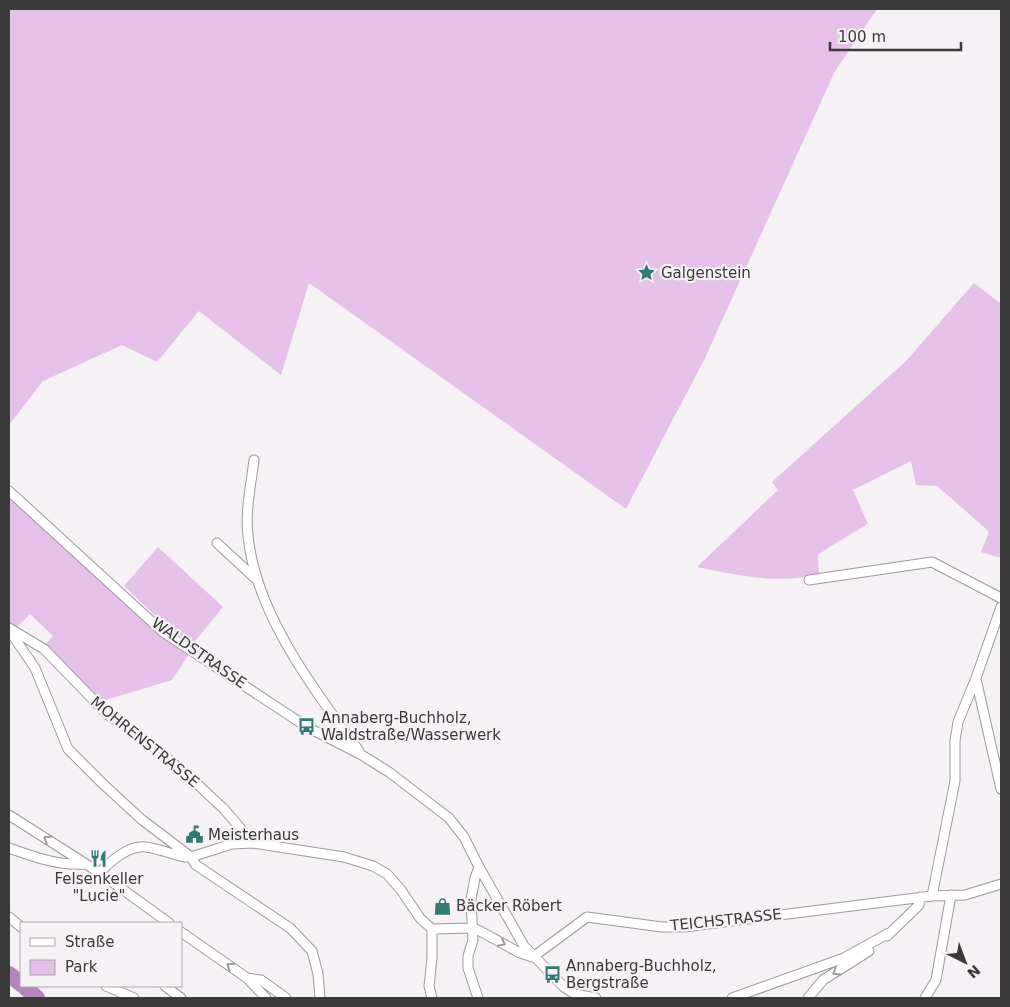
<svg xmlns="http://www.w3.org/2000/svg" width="1010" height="1007" font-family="'DejaVu Sans',sans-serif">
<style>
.green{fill:#e5c0e8}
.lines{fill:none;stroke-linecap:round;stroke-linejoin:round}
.river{stroke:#b684ba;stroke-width:16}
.minor-casing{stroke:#9d999d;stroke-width:11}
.minor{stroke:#fff;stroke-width:9}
.oneway{stroke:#9d9c9d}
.labels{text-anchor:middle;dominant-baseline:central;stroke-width:4.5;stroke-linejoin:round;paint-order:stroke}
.poi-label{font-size:15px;fill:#3b3a3b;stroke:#f5f1f5;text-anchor:start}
.street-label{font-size:15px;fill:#3b3a3b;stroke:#f5f1f5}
</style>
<rect width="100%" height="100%" fill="#f5f1f5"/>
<!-- green -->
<path class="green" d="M9,9h868l-42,62 -131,289 -78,149 -317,-226 -28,92 -82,-64 -42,51 -35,-17 -79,36 -34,44z
M974,283l27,21v254l-20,-6 8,-20 -5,-5 -47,-41 -21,-1 -5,-24 -58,29 15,34 -37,22 -13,9 1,19c-39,11 -83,1 -122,-7l81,-77 -6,-8 134,-121z
M9,498l74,67 106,89 -17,26 -73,22 -55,-56 9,-10 -23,-22 -14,14 -7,-5z
M158,547l65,60 -31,38 -31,-24 -37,-35z"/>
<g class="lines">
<!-- river -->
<path class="river" d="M9,974l12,10
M24,986l13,12"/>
<defs>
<path id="minor" d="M254,460c-3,25 -9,51 -6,76 8,79 66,153 111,215
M9,491l154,141 144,95 53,27 29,18 60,46 15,19 15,30 45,79 40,41 11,7 21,4
M217,543l40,37
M809,580l123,-18 69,36
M9,628l35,21 64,66 24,16 50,39 42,39 29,34
M9,630l26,38 33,81 34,34 39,36 50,38 5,8 94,63 22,23 6,23 2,24
M976,679l25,110
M9,815l91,58 69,50
M9,848c25,9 50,18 76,16
M100,873c10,-12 29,-28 46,-26 13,2 26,7 38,10h7l41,-13 21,-1 91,14 29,9 14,8 14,16 19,28 12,11 40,-1 8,3 38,21 14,5
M932,896l23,-115v-40l3,-19 18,-44 25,-71
M9,917l12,10
M432,929v29l-3,28 3,12
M181,932l66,46 19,20
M887,936l32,-31 1,-8
M533,957l54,-40 75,10h22l248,-31 33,-1 36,-11
M247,978l14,2 25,18
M106,986l28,12
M165,986l16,12
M478,998l-10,-30v-12l5,-16 -2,-41 4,-21 4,-11
M732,998l112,-40 45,-25
M808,998l15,-18 46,-29
M925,998l11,-18 15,-85"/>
</defs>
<!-- minor casing -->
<use href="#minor" class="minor-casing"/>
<!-- minor -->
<use href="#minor" class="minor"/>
</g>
<!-- one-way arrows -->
<defs><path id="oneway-chevron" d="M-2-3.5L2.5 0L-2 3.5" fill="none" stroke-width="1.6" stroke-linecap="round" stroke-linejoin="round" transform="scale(1.25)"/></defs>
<g class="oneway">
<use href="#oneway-chevron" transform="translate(47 839) rotate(-148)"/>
<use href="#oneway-chevron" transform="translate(502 943) rotate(29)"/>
<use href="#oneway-chevron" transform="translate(230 966) rotate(-145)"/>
<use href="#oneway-chevron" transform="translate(836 972) rotate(148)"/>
</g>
<!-- icons -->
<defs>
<symbol id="sight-bare" viewBox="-9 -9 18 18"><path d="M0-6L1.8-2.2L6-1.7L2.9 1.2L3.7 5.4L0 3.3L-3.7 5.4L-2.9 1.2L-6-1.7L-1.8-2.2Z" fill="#327a73" stroke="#f5f1f5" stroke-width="2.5" paint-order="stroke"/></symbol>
<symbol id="bus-bare" viewBox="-9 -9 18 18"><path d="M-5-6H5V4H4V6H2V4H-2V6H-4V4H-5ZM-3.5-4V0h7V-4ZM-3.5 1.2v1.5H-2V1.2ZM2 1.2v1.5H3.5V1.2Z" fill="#327a73" stroke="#f5f1f5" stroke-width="2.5" paint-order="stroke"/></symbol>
<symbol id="civic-bare" viewBox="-9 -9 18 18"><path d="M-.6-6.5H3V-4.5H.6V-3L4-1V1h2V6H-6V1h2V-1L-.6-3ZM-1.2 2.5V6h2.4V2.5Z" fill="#327a73" stroke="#f5f1f5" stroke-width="2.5" paint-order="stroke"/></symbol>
<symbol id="restaurant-bare" viewBox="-9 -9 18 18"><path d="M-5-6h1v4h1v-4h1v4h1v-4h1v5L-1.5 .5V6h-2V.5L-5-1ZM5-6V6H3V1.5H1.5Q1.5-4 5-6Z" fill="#327a73" stroke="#f5f1f5" stroke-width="2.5" paint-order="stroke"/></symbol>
<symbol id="shop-bare" viewBox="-9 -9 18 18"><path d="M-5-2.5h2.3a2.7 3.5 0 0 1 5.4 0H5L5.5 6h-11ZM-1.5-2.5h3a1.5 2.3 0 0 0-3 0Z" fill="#327a73" stroke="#f5f1f5" stroke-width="2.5" paint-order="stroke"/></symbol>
</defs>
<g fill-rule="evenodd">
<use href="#sight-bare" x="634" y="260" width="25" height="25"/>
<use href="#bus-bare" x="294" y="714" width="25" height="25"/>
<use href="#civic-bare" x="182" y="822" width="25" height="25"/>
<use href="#restaurant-bare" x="86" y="846" width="25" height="25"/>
<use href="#shop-bare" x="430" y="894" width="25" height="25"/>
<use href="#bus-bare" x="540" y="962" width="25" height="25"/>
</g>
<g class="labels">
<!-- poi labels -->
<g class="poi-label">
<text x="661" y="273">Galgenstein</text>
<text x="321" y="718">Annaberg-Buchholz,<tspan x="321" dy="17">Waldstraße/Wasserwerk</tspan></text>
<text x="208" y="835">Meisterhaus</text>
<text x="99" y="879" text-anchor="middle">Felsenkeller<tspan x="99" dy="17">"Lucie"</tspan></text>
<text x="456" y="906">Bäcker Röbert</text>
<text x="566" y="966">Annaberg-Buchholz,<tspan x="566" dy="17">Bergstraße</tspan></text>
</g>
<!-- street labels -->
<g class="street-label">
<text transform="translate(199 653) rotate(35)">WALDSTRASSE</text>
<text transform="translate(145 742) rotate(39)">MOHRENSTRASSE</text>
<text transform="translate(726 920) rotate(-6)">TEICHSTRASSE</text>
</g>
</g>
<!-- border -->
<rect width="1010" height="1007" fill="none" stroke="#3b3a3b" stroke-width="20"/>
<!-- legend -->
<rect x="20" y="922" width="162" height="65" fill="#f5f1f5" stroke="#aba8ab"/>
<rect x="30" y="938" width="25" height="8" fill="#ffffff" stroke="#aba8ab"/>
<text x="65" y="947" font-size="15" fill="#3b3a3b">Straße</text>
<rect x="30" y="960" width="25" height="15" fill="#e5c0e8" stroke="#aba8ab"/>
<text x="65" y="972" font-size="15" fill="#3b3a3b">Park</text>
<!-- north arrow -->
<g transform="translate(965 962) rotate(138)" stroke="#f5f1f5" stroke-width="4" paint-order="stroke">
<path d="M0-4L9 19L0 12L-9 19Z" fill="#3b3a3b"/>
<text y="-8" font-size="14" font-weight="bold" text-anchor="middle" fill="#3b3a3b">N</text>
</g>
<!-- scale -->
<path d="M830 42v8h131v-8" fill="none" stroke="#3b3a3b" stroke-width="2.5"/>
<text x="838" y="42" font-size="15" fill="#3b3a3b" stroke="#f5f1f5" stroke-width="4" paint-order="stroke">100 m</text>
</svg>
